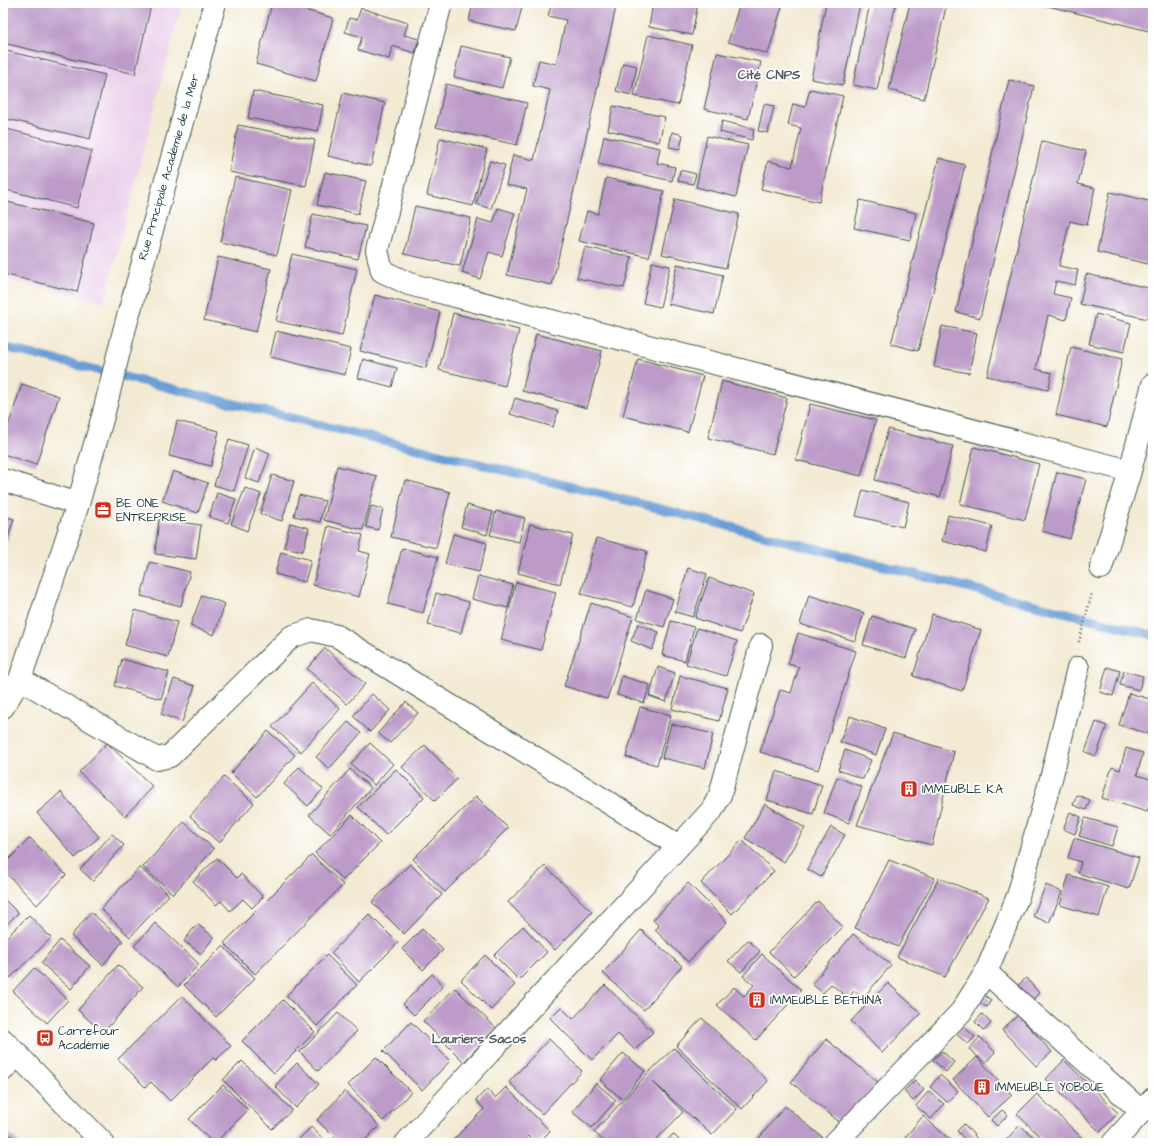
<svg xmlns="http://www.w3.org/2000/svg" width="1156" height="1146" font-family="'Architects Daughter',sans-serif">
<style>
.built{fill:#ebd1ec}
.lines{fill:none;stroke-linecap:round;stroke-linejoin:round}
.stream{stroke:#699dd5;stroke-width:9}
.building{fill:#bd9bc9}
.street-casing{stroke:#3f574c;stroke-width:24}
.secondary-casing{stroke:#3f574c;stroke-width:24}
.path{stroke:#3f574c;stroke-width:2.5;stroke-dasharray:1 3;stroke-linecap:butt}
.street{stroke:#fff;stroke-width:22}
.secondary{stroke:#fff;stroke-width:22}
.labels{text-anchor:middle;dominant-baseline:central;stroke-width:3.5;stroke-linejoin:round;paint-order:stroke}
.street-label{font-size:12px;fill:#1f3d34;stroke:#fff}
.poi-label{font-size:12px;fill:#1f3d34;stroke:#fff;text-anchor:start}
.neighbourhood-label{font-size:13px;font-weight:bold;fill:#565e68;stroke:#fff}
</style>
<rect width="100%" height="100%" fill="#fff"/>
<filter id="ink" filterUnits="userSpaceOnUse"><feTurbulence type="fractalNoise" baseFrequency=".025" numOctaves="2"/><feDisplacementMap in="SourceGraphic" scale="8" xChannelSelector="R" yChannelSelector="G"/><feConvolveMatrix kernelMatrix="1 2 1 2 8 2 1 2 1" color-interpolation-filters="sRGB"/></filter>
<filter id="wash" filterUnits="userSpaceOnUse"><feTurbulence type="fractalNoise" baseFrequency=".012" numOctaves="4" result="noise"/><feDisplacementMap in="SourceGraphic" scale="16" xChannelSelector="R" yChannelSelector="G"/><feGaussianBlur stdDeviation="0.9" result="paint"/><feColorMatrix in="noise" values="0 0 0 0 0 0 0 0 0 0 0 0 0 0 0 0 0 1.4 0 .05"/><feComposite in="paint" operator="in"/></filter>
<g filter="url(#wash)">
<rect width="100%" height="100%" fill="#f3ead3"/>
<!-- built -->
<path class="built" d="M3,3h179l-78,300 -101,-25z"/>
<g class="lines">
<!-- stream -->
<path class="stream" d="M3,347l631,155 519,133"/>
</g>
<g id="blocks">
<!-- building -->
<path class="building" d="M3,3h138l10,2 -16,69 -132,-31z
M272,3h8l53,15 -17,63 -60,-17z
M473,3h50l-7,28 -47,-10z
M552,3h65l-65,282 -45,-10 20,-86 -21,-4 7,-30 21,5 16,-70 -17,-4 6,-26 17,4 10,-44 -18,-4z
M653,3h45l-6,32 -43,-8z
M740,3h43l-15,51 -40,-12z
M826,3h28l6,1 -17,81 -32,-6z
M870,3h26l-19,87 -24,-5z
M910,3h37l-23,96 -35,-9z
M1040,3h113v29l-113,-28z
M361,8l47,15 -4,12 15,4 -4,14 -23,-7 -3,13 -31,-9 4,-13 -17,-5 4,-14 8,2z
M648,35l44,10 -14,60 -44,-9z
M461,46l49,11 -8,31 -48,-11z
M3,50l102,25 -15,64 -87,-21z
M717,53l44,9 -13,57 -44,-10z
M623,63l14,3 -6,29 -15,-4z
M1009,80l25,6 -54,232 -24,-6z
M446,84l81,19 -10,42 -81,-18z
M810,89l33,7 -24,106 -58,-13 7,-28 24,6 9,-39 -13,-3 5,-21 12,3z
M253,91l70,14 -5,26 -70,-13z
M343,93l42,10 -14,63 -43,-10z
M764,104l10,2 -6,27 -10,-2z
M613,106l52,11 -6,25 -51,-12z
M722,121l32,8 -2,11 -32,-8z
M238,125l77,15 -9,46 -77,-14z
M3,128l89,23 -15,57 -74,-19z
M672,132l11,3 -3,14 -11,-2z
M604,136l56,12 -3,15 18,4 -3,14 -74,-17z
M707,136l41,9 -12,52 -40,-10z
M440,138l47,11 -14,57 -46,-11z
M1042,141l44,10 -8,33 17,4 -8,37 -17,-4 -11,45 19,4 -3,15 -19,-4 -3,13 18,4 -5,22 -18,-5 -12,54 16,4 -4,17 -61,-14z
M939,158l26,7 -47,186 -27,-7z
M490,161l15,4 -14,44 -15,-5z
M680,170l16,4 -3,10 -15,-3z
M325,172l41,9 -8,33 -41,-9z
M235,177l57,13 -15,65 -57,-13z
M606,178l58,13 -15,66 -70,-16 8,-30 11,3z
M1110,192l43,10v41l-5,21 -51,-12z
M675,199l64,15 -13,54 -64,-14z
M860,200l56,13 -6,27 -56,-12z
M3,201l91,22 -17,69 -74,-18z
M415,206l56,12 -11,48 -56,-12z
M498,208l17,5 -13,43 -13,-4 -9,27 -18,-6 16,-54 15,4z
M313,214l53,12 -8,33 -53,-12z
M585,247l47,10 -8,31 -47,-10z
M292,254l65,15 -15,67 -66,-15z
M218,257l53,12 -15,63 -52,-12z
M652,262l18,4 -10,41 -17,-4z
M677,264l46,11 -9,39 -46,-10z
M1086,274l67,15v10l-5,20 -68,-15z
M375,295l65,17 -14,56 -66,-17z
M453,313l66,17 -14,56 -66,-16z
M1096,314l35,9 -7,29 -35,-8z
M942,326l35,7 -8,40 -35,-6z
M276,331l75,18 -6,26 -75,-18z
M536,334l66,17 -15,57 -65,-17z
M1071,347l51,12 -15,68 -51,-12z
M363,359l34,9 -5,19 -34,-9z
M638,359l65,17 -15,56 -65,-16z
M722,381l65,17 -14,56 -65,-16z
M22,384l37,12 -23,69 -33,-11v-12z
M515,398l43,13 -5,16 -43,-13z
M810,404l66,16 -15,56 -65,-16z
M177,421l42,10 -8,35 -42,-10z
M888,429l65,17 -13,51 -65,-17z
M229,439l19,6 -14,46 -20,-6z
M255,447l15,6 -11,30 -14,-5z
M974,447l65,17 -14,56 -65,-16z
M337,466l40,10 -14,54 -39,-10z
M173,471l35,12 -10,30 -36,-12z
M1057,472l29,7 -16,60 -28,-8z
M272,475l22,6 -12,40 -22,-7z
M405,480l45,12 -14,56 -45,-11z
M245,488l16,6 -14,37 -16,-7z
M863,490l46,12 -6,25 -47,-11z
M217,493l19,6 -8,24 -19,-6z
M299,495l26,6 -5,21 -26,-6z
M467,505l26,7 -6,23 -26,-8z
M371,506l12,3 -5,21 -12,-3z
M496,511l29,7 -6,24 -29,-7z
M948,515l44,11 -6,26 -44,-11z
M3,516l11,3 -11,34z
M159,519l42,6 -5,34 -41,-5z
M290,523l19,5 -6,23 -19,-4z
M530,524l43,11 -13,49 -42,-11z
M328,526l35,9 -4,16 11,3 -11,43 -46,-12z
M453,534l34,9 -8,29 -34,-8z
M596,538l51,13 -14,56 -52,-13z
M402,548l36,9 -15,56 -35,-9z
M281,552l30,8 -6,22 -30,-8z
M150,562l40,10 -9,34 -40,-10z
M688,568l19,6 -14,43 -18,-5z
M478,576l35,9 -5,23 -36,-9z
M709,578l45,16 -14,39 -45,-15z
M516,582l40,10 -15,58 -40,-10z
M646,590l27,9 -9,28 -27,-8z
M436,593l33,9 -8,31 -33,-8z
M202,595l23,9 -11,31 -24,-9z
M809,595l55,18 -9,28 -55,-17z
M591,603l42,14 -26,82 -43,-13z
M135,610l42,12 -9,35 -43,-12z
M932,614l49,16 -19,61 -49,-15z
M872,616l43,13 -9,29 -43,-13z
M671,621l23,6 -9,34 -23,-6z
M638,624l21,8 -7,18 -21,-9z
M697,628l40,13 -11,35 -40,-12z
M798,633l58,18 -38,119 -58,-18 20,-62 11,3 8,-26 -11,-3z
M325,648l40,36 -18,20 -40,-35z
M122,659l47,13 -8,27 -46,-13z
M658,667l17,6 -9,29 -17,-6z
M1107,667l13,4 -7,25 -13,-4z
M1124,671l19,5 -4,14 -19,-5z
M622,676l28,9 -6,18 -27,-8z
M680,676l48,12 -9,33 -47,-12z
M174,679l21,7 -13,36 -21,-8z
M312,683l28,26 -39,43 -29,-25z
M1129,693l24,7v35l-34,-10z
M372,694l18,16 -20,22 -17,-16z
M406,702l12,11 -28,30 -12,-10z
M640,707l31,8 -14,50 -31,-8z
M850,716l35,13 -9,26 -36,-13z
M348,722l13,11 -32,36 -13,-12z
M1096,722l11,4 -11,30 -11,-4z
M671,724l42,10 -8,34 -43,-10z
M268,731l27,24 -38,42 -26,-24z
M893,733l61,19 -22,93 -75,-20z
M107,743l46,44 -28,29 -46,-44z
M370,743l23,21 -19,21 -23,-21z
M425,745l32,34 -22,22 -33,-34z
M1126,748l17,5 -6,22 16,5v13l-6,19 -45,-14 10,-31 8,3z
M845,750l26,10 -8,19 -25,-9z
M299,767l24,22 -15,17 -24,-22z
M350,769l21,19 -41,46 -21,-19z
M396,769l28,28 -38,38 -28,-28z
M776,771l46,14 -9,29 -46,-14z
M224,777l30,26 -35,40 -29,-27z
M837,777l25,10 -13,36 -25,-10z
M61,792l38,45 -24,21 -38,-45z
M1077,795l13,5 -4,10 -13,-5z
M476,796l32,32 -63,64 -32,-33z
M765,804l40,24 -21,34 -39,-24z
M1070,812l11,5 -6,17 -12,-5z
M352,815l28,28 -37,37 -28,-27z
M1085,818l33,9 -6,19 -33,-10z
M184,822l30,27 -41,45 -30,-27z
M831,827l14,8 -24,42 -14,-8z
M112,834l12,11 -31,36 -13,-12z
M30,838l36,37 -29,30 -34,-35v-5z
M1074,838l65,20 -10,31 -51,-16 3,-11 -13,-4z
M742,840l32,31 -42,43 -31,-31z
M312,855l31,30 -88,89 -31,-31z
M217,858l20,20 4,-4 22,23 -11,11 -9,-9 -13,12 -9,-10 -5,4 -23,-24z
M889,860l46,18 -37,69 -43,-19z
M410,864l32,31 -38,39 -32,-32z
M545,866l47,46 -37,38 -47,-48z
M140,867l29,28 -39,42 -29,-28z
M1069,875l39,12 -9,30 -39,-12z
M939,878l50,20 -44,79 -48,-20z
M688,883l39,39 -39,40 -33,-32 4,-4 -6,-6z
M1046,885l16,7 -13,31 -16,-7z
M3,898l15,15 -15,15z
M818,901l25,26 -49,49 -25,-24z
M91,912l32,29 -20,24 -32,-29z
M369,914l29,29 -39,39 -28,-29z
M29,915l22,23 -41,40 -7,-7v-30z
M155,923l44,41 -21,23 -44,-41z
M197,924l17,13 -13,17 -17,-13z
M523,926l24,26 -28,28 -25,-25z
M422,929l21,21 -20,20 -21,-21z
M641,930l41,36 -38,44 -41,-37z
M853,934l38,31 -28,33 -9,-7 -6,7 -17,-14 -8,9 -11,-9z
M60,940l30,26 -19,23 -30,-26z
M748,940l12,11 -19,21 -13,-11z
M223,946l32,32 -39,39 -32,-32z
M762,954l39,36 -45,50 -39,-35 17,-18 10,9 10,-11 -11,-9z
M327,955l30,30 -40,41 -31,-30z
M485,955l30,30 -24,25 -30,-30z
M118,965l25,22 -40,46 -25,-23z
M34,968l34,32 -21,23 -34,-32z
M432,974l11,12 -29,29 -11,-11z
M1026,978l13,15 -12,13 -15,-15z
M888,983l33,30 -39,40 -31,-32z
M605,985l48,47 -18,18 -17,-16 -26,26 -42,-42 11,-11 12,12z
M455,988l41,40 -32,34 -41,-41z
M984,995l7,5 -4,7 -8,-4z
M182,996l49,50 -15,14 -3,-2 -43,43 -19,-19 -6,5 -27,-28z
M283,1000l32,32 -41,41 -32,-32z
M338,1013l19,18 -39,40 -18,-19z
M982,1014l9,9 -7,8 -9,-9z
M1018,1015l34,37 -16,14 -34,-36z
M702,1018l66,63 -26,28 -66,-63z
M411,1022l39,39 -28,29 -39,-39z
M963,1026l12,11 -7,7 -12,-10z
M980,1037l15,15 -10,11 -16,-14z
M549,1039l33,32 -40,43 -33,-32z
M826,1039l52,43 -35,43 -52,-43z
M674,1048l63,61 -25,26 -59,-53 30,30 -30,31h-47l-12,-11 51,-56z
M942,1051l12,11 -8,10 -13,-12z
M623,1053l22,18 -23,28 -22,-19z
M376,1057l35,35 -28,29 -35,-36z
M977,1057l35,38 -24,22 -35,-37z
M1064,1060l54,53 -18,19 -54,-53z
M242,1061l50,49 -20,19 -49,-49z
M297,1063l22,21 -23,24 -21,-22z
M940,1075l18,16 -11,11 -17,-15z
M915,1080l9,10 -11,11 -9,-10z
M596,1083l20,17 -24,28 -20,-16z
M223,1085l25,25 -33,33h-2l-24,-24z
M506,1087l44,44 -12,12h-3l-7,-7 -7,7h-71l34,-34 -8,-9 11,-11 8,9z
M345,1091l34,35 -17,17h-22l-23,-23z
M929,1091l15,13 -13,15 -15,-13z
M1037,1094l50,49h-40l-30,-29z
M785,1106l37,31 -5,6h-62z
M1002,1110l6,5 -11,11 -6,-6z
M923,1116l31,27h-50l-2,-2z
M964,1124l17,19h-13l-11,-12z
M1020,1125l20,18h-37z
M311,1127l17,16h-33z
M3,1129l17,14h-17z
M673,1134l9,9h-17z"/>
</g>
</g>
<g filter="url(#ink)">
<use href="#blocks" fill-opacity="0" stroke="#3f574c" stroke-width="1"/>
<g class="lines">
<defs>
<path id="street" d="M441,3l-64,247 5,21 27,13 721,187
M3,480l75,24
M1101,568l29,-97 23,-87
M20,679l137,80 13,-3 121,-119 20,-7 26,6 342,210
M3,707l17,-28 58,-175 25,-88 21,-85 91,-328
M986,972l155,139
M3,1070l15,-16
M406,1143l306,-333 8,-15 41,-150
M835,1143l126,-131 25,-40 32,-76 34,-121 26,-107
M1113,1143l40,-44"/>
<path id="secondary" d="M3,1040l100,103"/>
</defs>
<!-- street casing -->
<use href="#street" class="street-casing"/>
<!-- secondary casing -->
<use href="#secondary" class="secondary-casing"/>
<!-- path -->
<path class="path" d="M1079,642l13,-49"/>
<!-- street -->
<use href="#street" class="street"/>
<!-- secondary -->
<use href="#secondary" class="secondary"/>
</g>
</g>
<!-- icons -->
<defs>
<symbol id="office-square" viewBox="-11 -11 22 22"><rect x="-9" y="-9" width="18" height="18" rx="4" fill="#c8321e" stroke="#fff"/><path d="M-6-3h4V-5.5h4V-3h4V5H-6ZM-1-4.5V-3h2v-1.5ZM-6 0V1H6V0Z" fill="#fff"/></symbol>
<symbol id="building-square" viewBox="-11 -11 22 22"><rect x="-9" y="-9" width="18" height="18" rx="4" fill="#c8321e" stroke="#fff"/><path d="M-4-6H4V6H1V3H-1V6H-4ZM-2.5-4.3h1.7v1.8h-1.7ZM.8-4.3h1.7v1.8H.8ZM-2.5-1h1.7V.8h-1.7ZM.8-1h1.7V.8H.8Z" fill="#fff"/></symbol>
<symbol id="bus-square" viewBox="-11 -11 22 22"><rect x="-9" y="-9" width="18" height="18" rx="4" fill="#c8321e" stroke="#fff"/><path d="M-5-6H5V4H4V6H2V4H-2V6H-4V4H-5ZM-3.5-4V0h7V-4ZM-3.5 1.2v1.5H-2V1.2ZM2 1.2v1.5H3.5V1.2Z" fill="#fff"/></symbol>
</defs>
<g fill-rule="evenodd">
<use href="#office-square" x="93" y="500" width="20" height="20"/>
<use href="#building-square" x="899" y="779" width="20" height="20"/>
<use href="#building-square" x="747" y="990" width="20" height="20"/>
<use href="#bus-square" x="35" y="1028" width="20" height="20"/>
<use href="#building-square" x="972" y="1077" width="20" height="20"/>
</g>
<g class="labels">
<!-- street labels -->
<g class="street-label">
<text transform="translate(169 167) rotate(-74)">Rue Principale Académie de la Mer</text>
</g>
<!-- poi labels -->
<g class="poi-label">
<text x="116" y="503">BE ONE<tspan x="116" dy="14">ENTREPRISE</tspan></text>
<text x="922" y="789">IMMEUBLE K.A</text>
<text x="770" y="1000">IMMEUBLE BETHINA</text>
<text x="58" y="1031">Carrefour<tspan x="58" dy="14">Académie</tspan></text>
<text x="995" y="1087">IMMEUBLE YOBOUE</text>
</g>
<!-- neighbourhood labels -->
<g class="neighbourhood-label">
<text x="769" y="75">Cité CNPS</text>
<text x="479" y="1039">Lauriers Sacos</text>
</g>
</g>
<!-- margin -->
<rect width="1156" height="1146" fill="none" stroke="#fff" stroke-width="16"/>
</svg>
